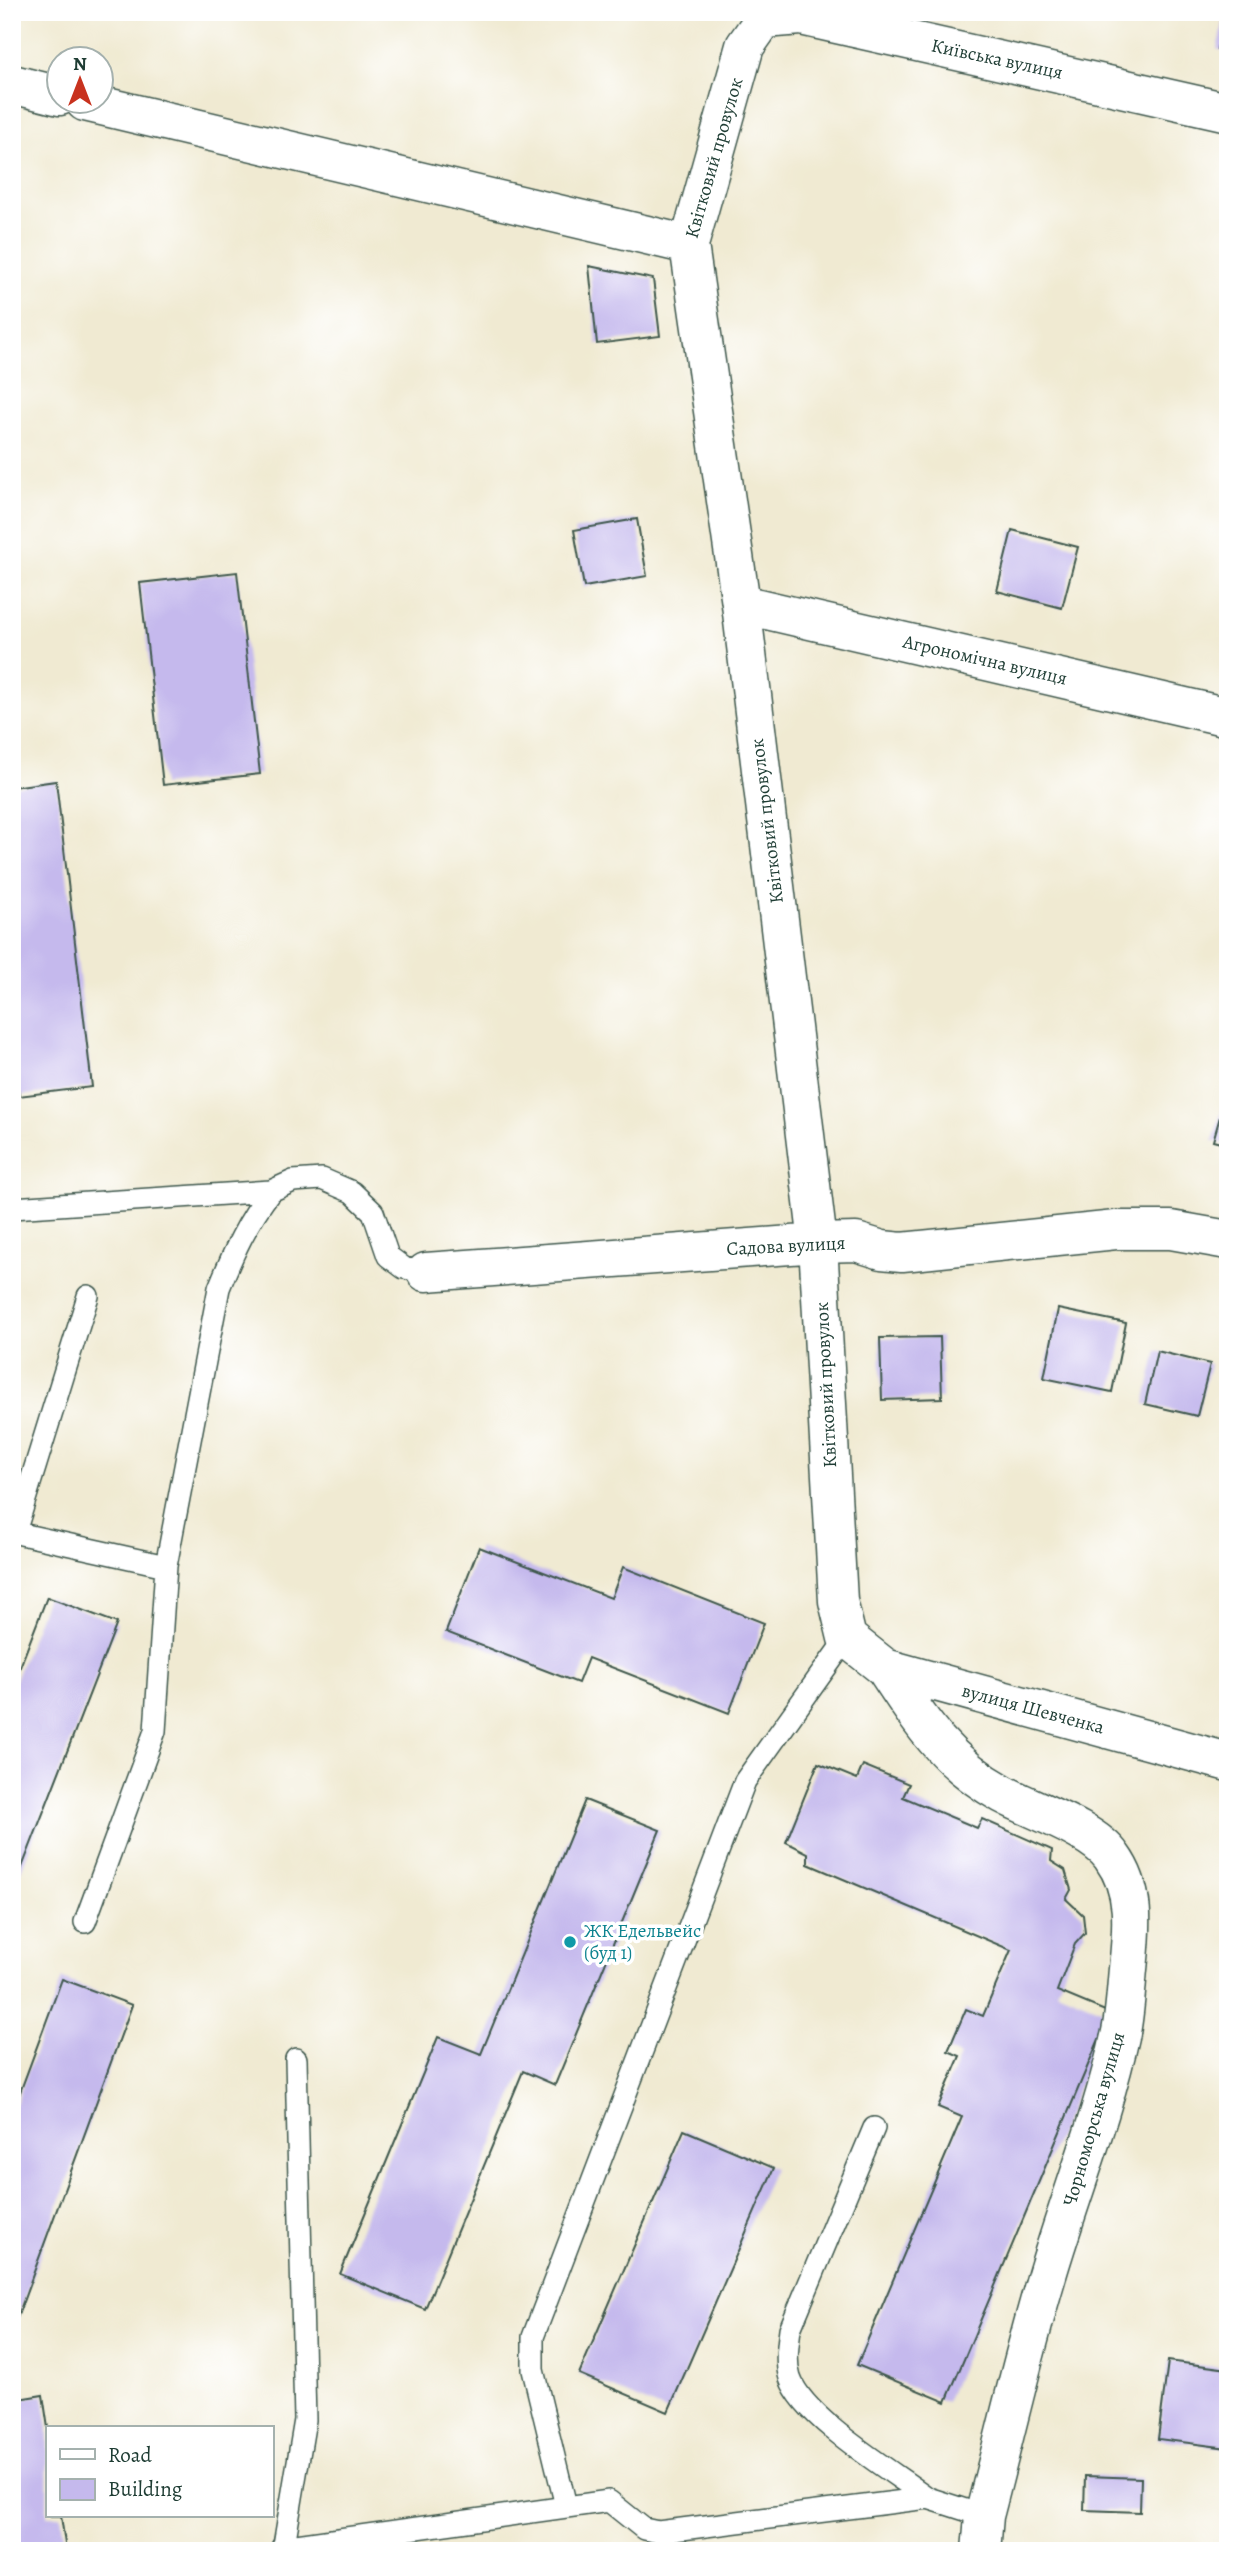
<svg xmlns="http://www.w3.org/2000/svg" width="1240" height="2563" font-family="Alegreya,serif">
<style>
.building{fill:#c5b9ed}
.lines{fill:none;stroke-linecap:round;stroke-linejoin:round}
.service-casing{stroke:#3e574c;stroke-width:24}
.minor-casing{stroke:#3e574c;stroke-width:41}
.service{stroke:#fff;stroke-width:21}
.minor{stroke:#fff;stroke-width:38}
.culture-dot{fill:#0f9aa8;stroke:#fff;stroke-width:2.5}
.labels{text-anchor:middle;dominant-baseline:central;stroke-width:7;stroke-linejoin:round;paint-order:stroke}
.street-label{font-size:19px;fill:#1f3d34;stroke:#fff}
.culture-label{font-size:19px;fill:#0d838f;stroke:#fff;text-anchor:start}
</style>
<rect width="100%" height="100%" fill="#fff"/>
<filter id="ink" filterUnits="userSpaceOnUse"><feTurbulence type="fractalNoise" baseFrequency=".0143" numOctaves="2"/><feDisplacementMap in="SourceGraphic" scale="14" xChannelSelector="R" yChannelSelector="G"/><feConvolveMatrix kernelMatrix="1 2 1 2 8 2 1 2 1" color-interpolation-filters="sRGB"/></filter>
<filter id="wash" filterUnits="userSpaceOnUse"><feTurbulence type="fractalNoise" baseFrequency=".00686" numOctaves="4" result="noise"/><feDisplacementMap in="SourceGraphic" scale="28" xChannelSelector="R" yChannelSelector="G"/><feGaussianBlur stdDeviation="1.57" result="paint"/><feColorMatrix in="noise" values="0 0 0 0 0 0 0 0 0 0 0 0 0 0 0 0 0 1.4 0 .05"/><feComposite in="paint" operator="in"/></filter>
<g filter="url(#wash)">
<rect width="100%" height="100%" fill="#f0ead2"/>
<g id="blocks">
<!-- building -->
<path class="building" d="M1226,12h2v40l-11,-3z
M589,266l64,13 7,57 -63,8z
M637,519l10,57 -63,11 -10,-57z
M1012,530l66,17 -16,61 -65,-17z
M237,572l23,202 -97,11 -23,-202z
M56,781l36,306 -73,9 -5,-37 -2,1v-273z
M1228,1089v56l-15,-4z
M1058,1309l68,14 -14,69 -68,-14z
M940,1337l2,61 -60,2 -2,-62z
M1157,1351l53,13 -13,52 -52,-12z
M479,1547l132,51 12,-31 141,56 -35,90 -141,-55 -10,25 -132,-51z
M47,1597l70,26 -105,270v-205z
M818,1763l39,16 6,-14 46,19 -6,13 74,31 5,-9 70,31 -1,11 14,9 6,20 -5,9 17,16 2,18 -10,11 -18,47 53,22 -164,389 -89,-37 105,-248 -24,-10 22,-51 -12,-5 18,-42 17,7 28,-66 -203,-86v-11l-22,-11z
M585,1800l75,30 -105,255 -32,-14 -98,238 -85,-35 98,-237 43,17z
M62,1979l70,26 -119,324 -1,-215z
M684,2130l90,38 -106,244 -89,-38z
M1168,2361l60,8v79l-70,-9z
M43,2395l5,33 -1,88h14l5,35h-54v-151z
M1085,2476l56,2 -1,34 -56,-2z"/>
</g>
</g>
<g filter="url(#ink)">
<use href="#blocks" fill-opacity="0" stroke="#3e574c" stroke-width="2"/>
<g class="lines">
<defs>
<path id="service" d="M12,1208l259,-17 22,-10 29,-2 30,13 21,20 15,44 16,12 22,4
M12,1532l154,34
M15,1532l73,-236
M85,1922l70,-191 11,-165 53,-278c14,-35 29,-68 52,-97
M874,2128l-84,201c-2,16 -5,33 0,49 14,41 102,93 138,120
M566,2506l-33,-136v-33l212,-556 102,-143
M282,2547l327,-46 35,28 14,3 270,-34 56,18
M283,2551l22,-131 -9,-361"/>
<path id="minor" d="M12,84l48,12
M85,102l604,143
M1228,112l-427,-96 -37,3 -19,27 -56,199 52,359 77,639 20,358 9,37 38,30 343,94
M741,604l487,113
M426,1272l392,-29 38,-1 26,8 20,2 214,-22h55l57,10
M885,1668c35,53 60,94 118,126 29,16 91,36 109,63 25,34 20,73 16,112 -2,21 -3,43 -7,63 -18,83 -50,162 -74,243 -24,80 -42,161 -63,241l-3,35"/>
</defs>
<!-- service casing -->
<use href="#service" class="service-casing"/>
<!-- minor casing -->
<use href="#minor" class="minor-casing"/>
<!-- service -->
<use href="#service" class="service"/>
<!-- minor -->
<use href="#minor" class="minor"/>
</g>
</g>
<!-- markers -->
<circle class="culture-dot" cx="570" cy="1942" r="7"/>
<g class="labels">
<!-- street labels -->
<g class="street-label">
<text transform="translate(997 59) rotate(12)">Київська вулиця</text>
<text transform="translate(714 158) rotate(-74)">Квітковий провулок</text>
<text transform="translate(985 660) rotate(13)">Агрономічна вулиця</text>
<text transform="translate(767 821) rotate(-97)">Квітковий провулок</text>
<text transform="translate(786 1246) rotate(-3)">Садова вулиця</text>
<text transform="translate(826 1385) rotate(-93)">Квітковий провулок</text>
<text transform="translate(1033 1709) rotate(15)">вулиця Шевченка</text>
<text transform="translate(1094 2119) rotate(-74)">Чорноморська вулиця</text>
</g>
<!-- culture labels -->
<g class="culture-label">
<text x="584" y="1931">ЖК Едельвейс<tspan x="584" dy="22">(буд 1)</tspan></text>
</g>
</g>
<!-- margin -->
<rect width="1240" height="2563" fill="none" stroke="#fff" stroke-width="42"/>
<!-- legend -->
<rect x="46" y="2426" width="228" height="91" fill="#ffffff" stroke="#a5b1ae" stroke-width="2"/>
<rect x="60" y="2449" width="35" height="10" fill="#ffffff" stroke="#a5b1ae" stroke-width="2"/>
<text x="108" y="2462" font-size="21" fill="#1f3d34">Road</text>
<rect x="60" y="2479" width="35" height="21" fill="#c5b9ed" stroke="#a5b1ae" stroke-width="2"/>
<text x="108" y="2496" font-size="21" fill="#1f3d34">Building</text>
<!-- north arrow -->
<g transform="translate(80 80)"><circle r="33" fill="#ffffff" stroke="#a5b1ae" stroke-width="2"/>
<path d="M0-5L12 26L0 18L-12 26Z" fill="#c8321e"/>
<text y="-10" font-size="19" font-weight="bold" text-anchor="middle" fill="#1f3d34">N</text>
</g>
</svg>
